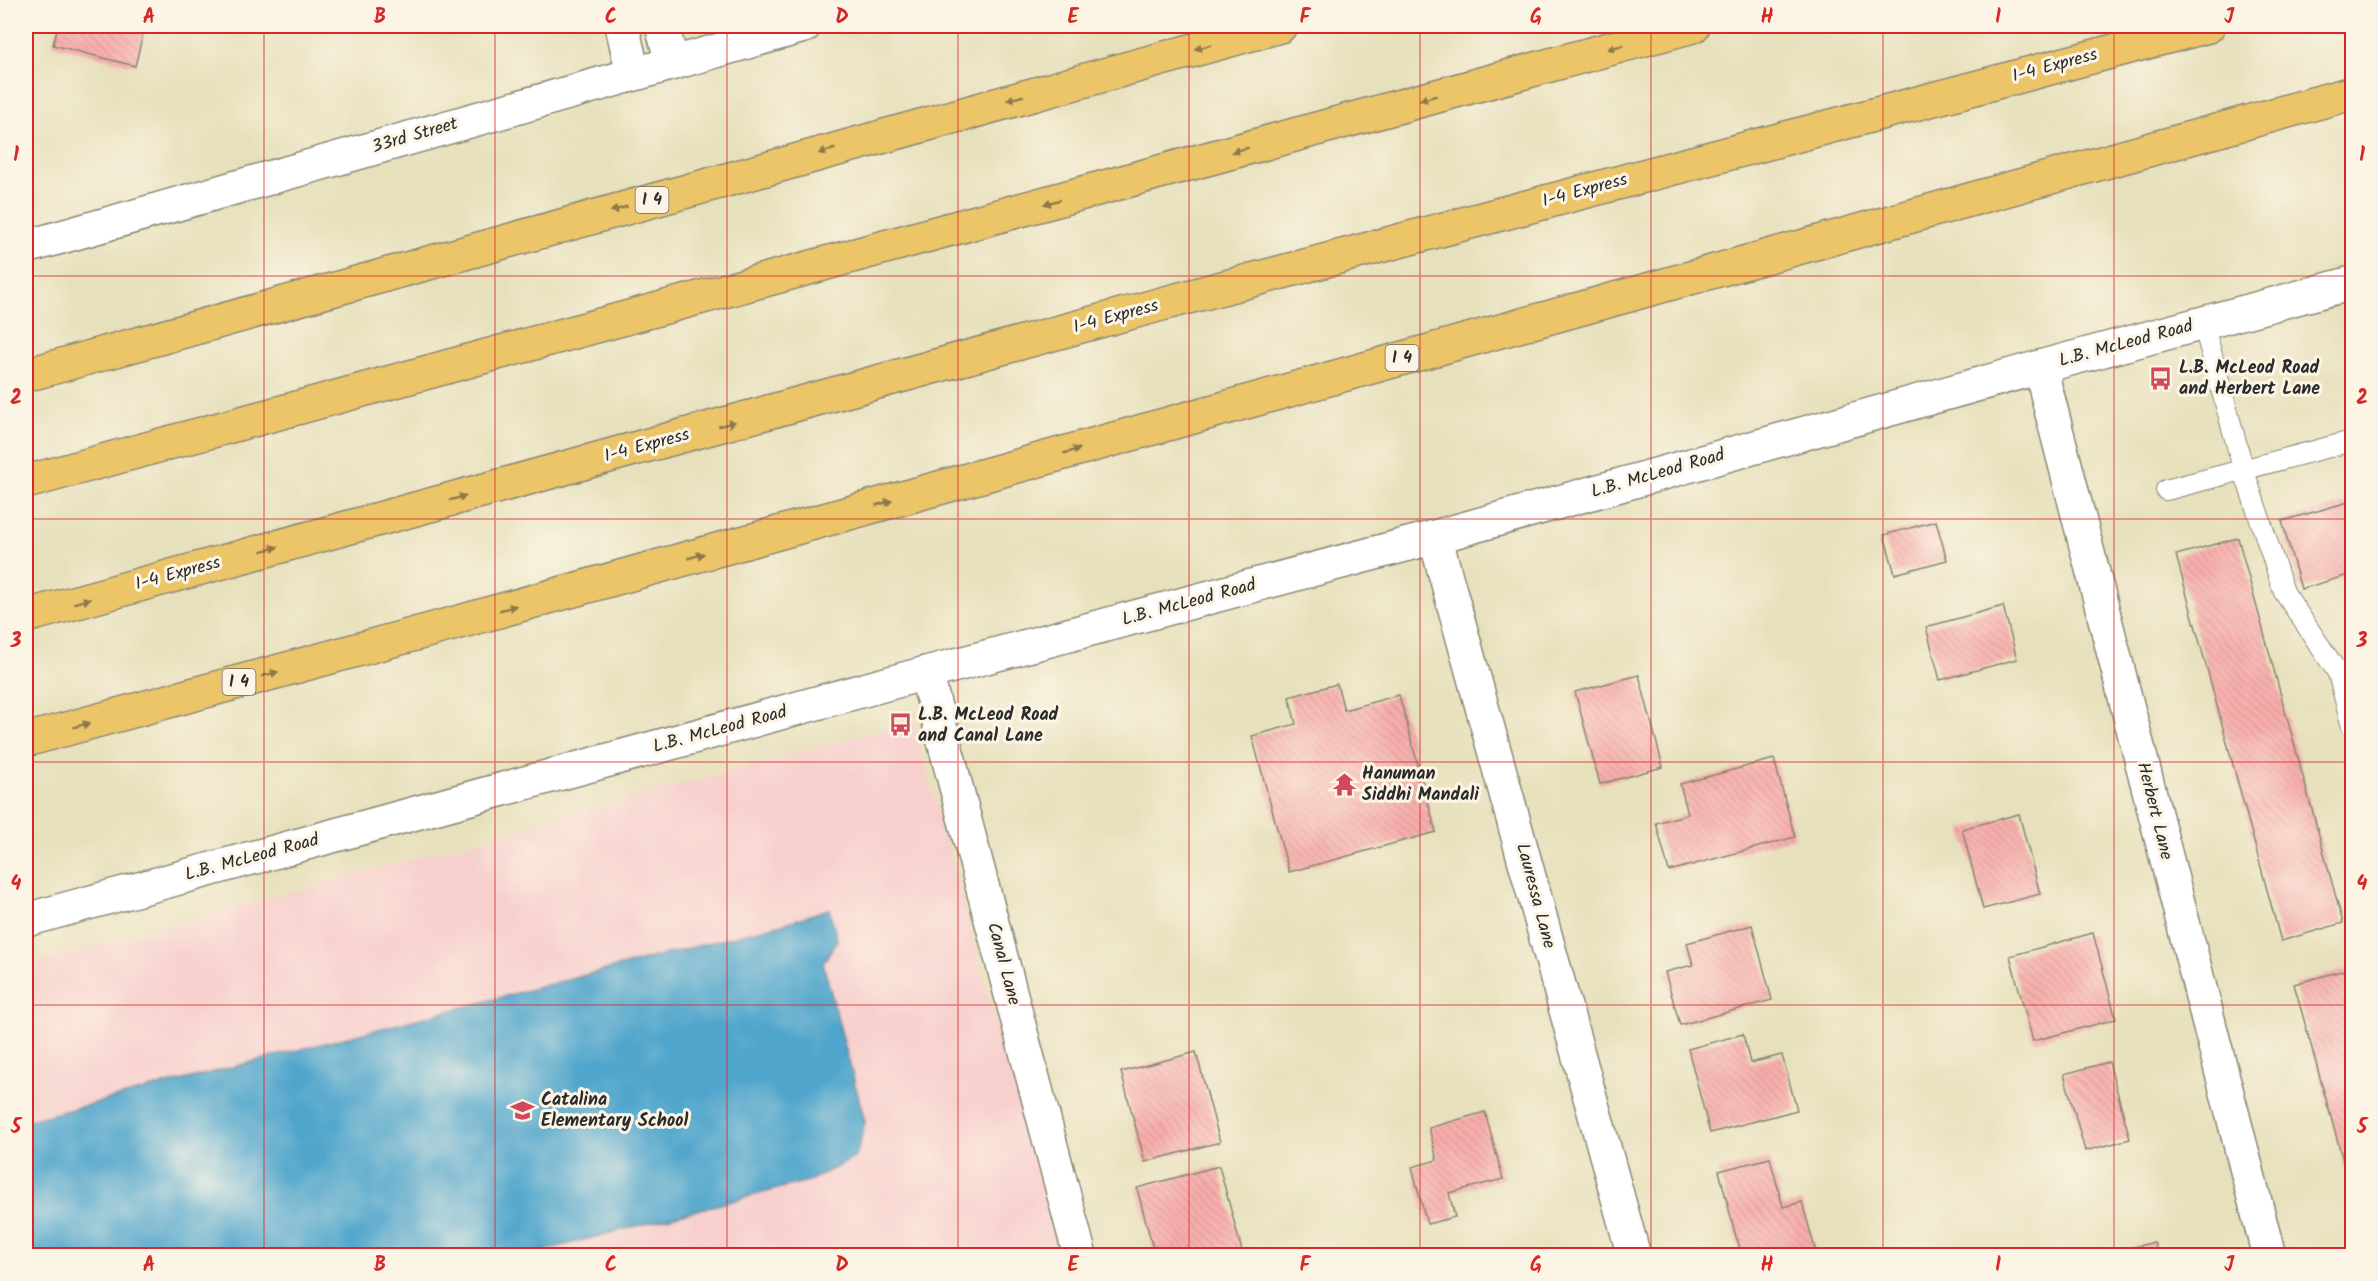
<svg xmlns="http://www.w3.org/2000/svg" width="2378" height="1281" font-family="Kalam,sans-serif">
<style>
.built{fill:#f7d0cd}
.water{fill:#50a5cc;stroke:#3e687c;stroke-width:1.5}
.building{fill:url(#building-back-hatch)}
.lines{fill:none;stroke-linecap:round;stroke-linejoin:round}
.service-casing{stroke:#898674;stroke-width:22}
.minor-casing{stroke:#898674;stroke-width:36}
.tertiary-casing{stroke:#898674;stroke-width:36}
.motorway-casing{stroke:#898674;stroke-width:36}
.service{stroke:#fff;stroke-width:20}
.minor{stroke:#fff;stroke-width:33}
.tertiary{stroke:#fff;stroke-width:33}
.motorway{stroke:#edc569;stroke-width:33}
.oneway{fill:#8c784a}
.grid{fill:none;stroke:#d62828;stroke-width:1.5;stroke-opacity:0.55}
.labels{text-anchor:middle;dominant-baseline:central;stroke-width:6;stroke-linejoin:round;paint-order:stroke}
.shield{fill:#fcf5e5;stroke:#6a6863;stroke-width:1.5}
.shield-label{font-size:16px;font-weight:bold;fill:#2b2b2b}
.street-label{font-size:18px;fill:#2b2b2b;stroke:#fcf5e5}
.poi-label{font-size:18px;font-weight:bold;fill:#2b2b2b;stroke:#fcf5e5;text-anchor:start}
.neatline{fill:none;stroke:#d62828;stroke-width:2}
.grid-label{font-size:20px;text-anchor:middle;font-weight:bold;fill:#d62828}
</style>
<defs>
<pattern id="building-back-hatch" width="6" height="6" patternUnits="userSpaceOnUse" patternTransform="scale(1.5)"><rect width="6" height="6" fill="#f8aeac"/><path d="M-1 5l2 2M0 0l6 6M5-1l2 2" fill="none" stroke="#d59694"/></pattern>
</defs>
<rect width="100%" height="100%" fill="#fcf5e5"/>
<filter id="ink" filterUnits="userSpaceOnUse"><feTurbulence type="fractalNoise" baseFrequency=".0167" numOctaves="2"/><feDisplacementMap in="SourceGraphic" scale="12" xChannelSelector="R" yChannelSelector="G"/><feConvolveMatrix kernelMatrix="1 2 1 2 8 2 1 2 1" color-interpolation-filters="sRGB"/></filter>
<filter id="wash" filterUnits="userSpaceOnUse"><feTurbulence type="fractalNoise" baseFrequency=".008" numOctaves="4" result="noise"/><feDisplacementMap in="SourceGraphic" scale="24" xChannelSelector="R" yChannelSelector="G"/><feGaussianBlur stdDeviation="1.35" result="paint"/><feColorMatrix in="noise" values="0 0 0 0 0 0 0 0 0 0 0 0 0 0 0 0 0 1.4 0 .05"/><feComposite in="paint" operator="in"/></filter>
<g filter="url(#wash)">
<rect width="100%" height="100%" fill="#e7e0bc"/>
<!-- built -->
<path class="built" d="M913,721l147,534 -1034,1v-291z"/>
<!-- water -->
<path class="water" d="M829,909l8,31 -14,23 42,159 -9,35 -45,23 -284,75h-501v-134l756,-197z"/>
<g id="blocks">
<!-- building -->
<path class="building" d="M58,26h87l-10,40 -82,-21z
M2352,501v73l-51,15 -19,-68z
M1936,521l11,39 -52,14 -11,-39z
M2238,538l105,385 -62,18 -105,-386z
M2003,606l14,53 -77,21 -14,-53z
M1639,675l24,92 -63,17 -25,-92z
M1337,684l7,26 55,-15 37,137 -147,40 -37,-136 44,-12 -7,-27z
M1774,759l21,78 -126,34 -13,-48 32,-9 -8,-30z
M2019,814l21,80 -57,15 -21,-80z
M1752,925l20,75 -92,25 -15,-53 28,-7 -6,-22z
M2093,933l23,86 -83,22 -23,-85z
M2352,968v225l-58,-209z
M1743,1034l7,29 32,-8 15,55 -87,23 -22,-84z
M1196,1052l24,90 -75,20 -24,-90z
M2109,1062l21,77 -45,12 -21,-77z
M1485,1112l18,67 -54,14 6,24 -28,7 -15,-57 25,-7 -8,-32z
M1770,1158l13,49 19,-5 15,54h-76l-22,-85z
M1219,1166l23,85 -15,5h-72l-18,-68z
M2154,1242l4,14h-52l-1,-1z"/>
</g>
</g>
<g filter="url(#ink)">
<use href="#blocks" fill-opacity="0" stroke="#898674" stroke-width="1.5"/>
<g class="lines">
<defs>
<path id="service" d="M2203,323l41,148 40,121 54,81 14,54
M2166,490l186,-49"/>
<path id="minor" d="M622,26l11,47
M662,26l10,36
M2040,367l229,889
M1435,537l199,719
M926,673l154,583"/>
<path id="tertiary" d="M26,247l778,-221
M26,920l900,-247 509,-136 605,-170 312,-84"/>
<path id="motorway" d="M26,375l1254,-349
M26,482l1667,-456
M26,616l1132,-311 1050,-279
M26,740l426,-116 1900,-531"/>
</defs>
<!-- service casing -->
<use href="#service" class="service-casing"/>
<!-- minor casing -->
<use href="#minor" class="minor-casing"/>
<!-- tertiary casing -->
<use href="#tertiary" class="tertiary-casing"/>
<!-- motorway casing -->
<use href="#motorway" class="motorway-casing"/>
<!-- service -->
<use href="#service" class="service"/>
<!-- minor -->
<use href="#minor" class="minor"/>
<!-- tertiary -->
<use href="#tertiary" class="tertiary"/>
<!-- motorway -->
<use href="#motorway" class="motorway"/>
</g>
<!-- one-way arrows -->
<defs><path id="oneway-solid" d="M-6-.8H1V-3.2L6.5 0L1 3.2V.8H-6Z" transform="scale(1.5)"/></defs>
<g class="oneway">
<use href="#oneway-solid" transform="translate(1203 47) rotate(165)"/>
<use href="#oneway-solid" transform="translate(1616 47) rotate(165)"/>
<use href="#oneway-solid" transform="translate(1015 98) rotate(165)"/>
<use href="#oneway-solid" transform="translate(1428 98) rotate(165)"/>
<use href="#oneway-solid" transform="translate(1240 150) rotate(165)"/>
<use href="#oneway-solid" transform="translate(827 151) rotate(164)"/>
<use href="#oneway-solid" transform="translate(1052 202) rotate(165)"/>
<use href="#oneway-solid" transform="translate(619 209) rotate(164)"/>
<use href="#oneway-solid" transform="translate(727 424) rotate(-15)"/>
<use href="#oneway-solid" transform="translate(1072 451) rotate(-16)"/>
<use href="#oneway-solid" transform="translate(458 498) rotate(-15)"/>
<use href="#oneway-solid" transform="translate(884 503) rotate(-16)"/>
<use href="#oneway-solid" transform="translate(270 549) rotate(-15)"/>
<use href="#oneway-solid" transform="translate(696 556) rotate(-16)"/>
<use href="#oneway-solid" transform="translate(82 601) rotate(-15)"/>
<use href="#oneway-solid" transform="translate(508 608) rotate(-16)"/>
<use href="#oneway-solid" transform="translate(270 674) rotate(-15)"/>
<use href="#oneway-solid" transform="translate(82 725) rotate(-15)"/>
</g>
</g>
<!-- grid -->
<path class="grid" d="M264,26v1230M495,26v1230M727,26v1230M958,26v1230M1189,26v1230M1420,26v1230M1651,26v1230M1883,26v1230M2114,26v1230M26,276h2326M26,519h2326M26,762h2326M26,1005h2326"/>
<!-- icons -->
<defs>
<symbol id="bus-bare" viewBox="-9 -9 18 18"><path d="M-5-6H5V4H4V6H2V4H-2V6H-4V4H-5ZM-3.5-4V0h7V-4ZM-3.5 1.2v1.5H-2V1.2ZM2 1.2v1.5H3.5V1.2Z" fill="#d1495b" stroke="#fcf5e5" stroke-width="2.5" paint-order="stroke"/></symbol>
<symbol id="temple-bare" viewBox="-9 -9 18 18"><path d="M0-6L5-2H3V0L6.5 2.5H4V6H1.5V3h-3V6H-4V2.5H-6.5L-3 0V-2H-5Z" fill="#d1495b" stroke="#fcf5e5" stroke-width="2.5" paint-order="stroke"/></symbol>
<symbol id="school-bare" viewBox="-9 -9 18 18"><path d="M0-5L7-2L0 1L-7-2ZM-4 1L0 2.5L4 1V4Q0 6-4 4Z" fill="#d1495b" stroke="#fcf5e5" stroke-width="2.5" paint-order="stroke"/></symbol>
</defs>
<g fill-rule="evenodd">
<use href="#bus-bare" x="2144" y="362" width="33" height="33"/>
<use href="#bus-bare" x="884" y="708" width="33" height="33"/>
<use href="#temple-bare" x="1328" y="768" width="33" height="33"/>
<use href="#school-bare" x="506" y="1094" width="33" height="33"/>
</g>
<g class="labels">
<!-- shield labels -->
<g class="shield">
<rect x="635.5" y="187" width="33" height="26" rx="4.5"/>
<rect x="1385.5" y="345" width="33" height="26" rx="4.5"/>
<rect x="222.5" y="669" width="33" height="26" rx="4.5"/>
</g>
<g class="shield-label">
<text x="652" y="200">I 4</text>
<text x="1402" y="358">I 4</text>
<text x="239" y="682">I 4</text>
</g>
<!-- street labels -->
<g class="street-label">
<text transform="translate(2055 66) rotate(-15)">I-4 Express</text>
<text transform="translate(415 136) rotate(-16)">33rd Street</text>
<text transform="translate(1585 191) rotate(-15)">I-4 Express</text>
<text transform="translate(1116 317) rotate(-15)">I-4 Express</text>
<text transform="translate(2126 344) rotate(-15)">L.B. McLeod Road</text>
<text transform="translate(647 446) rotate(-15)">I-4 Express</text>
<text transform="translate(1658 474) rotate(-16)">L.B. McLeod Road</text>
<text transform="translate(178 574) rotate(-15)">I-4 Express</text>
<text transform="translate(1189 603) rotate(-15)">L.B. McLeod Road</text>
<text transform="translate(720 730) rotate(-15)">L.B. McLeod Road</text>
<text transform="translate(2154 811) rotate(76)">Herbert Lane</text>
<text transform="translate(252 858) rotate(-15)">L.B. McLeod Road</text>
<text transform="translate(1535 896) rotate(75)">Lauressa Lane</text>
<text transform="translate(1003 964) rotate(75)">Canal Lane</text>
</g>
<!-- poi labels -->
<g class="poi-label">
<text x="2179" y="368">L.B. McLeod Road<tspan x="2179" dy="21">and Herbert Lane</tspan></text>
<text x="918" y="715">L.B. McLeod Road<tspan x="918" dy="21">and Canal Lane</tspan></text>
<text x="1362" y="774">Hanuman<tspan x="1362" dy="21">Siddhi Mandali</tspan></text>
<text x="541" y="1100">Catalina<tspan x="541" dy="21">Elementary School</tspan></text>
</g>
</g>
<!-- margin -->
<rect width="2378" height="1281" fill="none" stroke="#fcf5e5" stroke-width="66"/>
<rect x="33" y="33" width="2312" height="1215" class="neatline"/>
<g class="grid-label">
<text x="149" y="23">A</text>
<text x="380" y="23">B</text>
<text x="611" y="23">C</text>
<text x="842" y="23">D</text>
<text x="1073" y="23">E</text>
<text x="1305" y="23">F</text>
<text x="1536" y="23">G</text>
<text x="1767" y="23">H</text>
<text x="1998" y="23">I</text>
<text x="2229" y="23">J</text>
<text x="16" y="161">1</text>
<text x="2362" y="161">1</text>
<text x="16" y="404">2</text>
<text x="2362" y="404">2</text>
<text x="16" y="647">3</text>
<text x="2362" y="647">3</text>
<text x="16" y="890">4</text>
<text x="2362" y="890">4</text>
<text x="16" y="1133">5</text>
<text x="2362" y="1133">5</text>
<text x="149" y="1271">A</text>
<text x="380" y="1271">B</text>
<text x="611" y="1271">C</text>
<text x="842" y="1271">D</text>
<text x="1073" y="1271">E</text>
<text x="1305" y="1271">F</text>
<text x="1536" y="1271">G</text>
<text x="1767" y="1271">H</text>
<text x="1998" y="1271">I</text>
<text x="2229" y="1271">J</text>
</g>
</svg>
